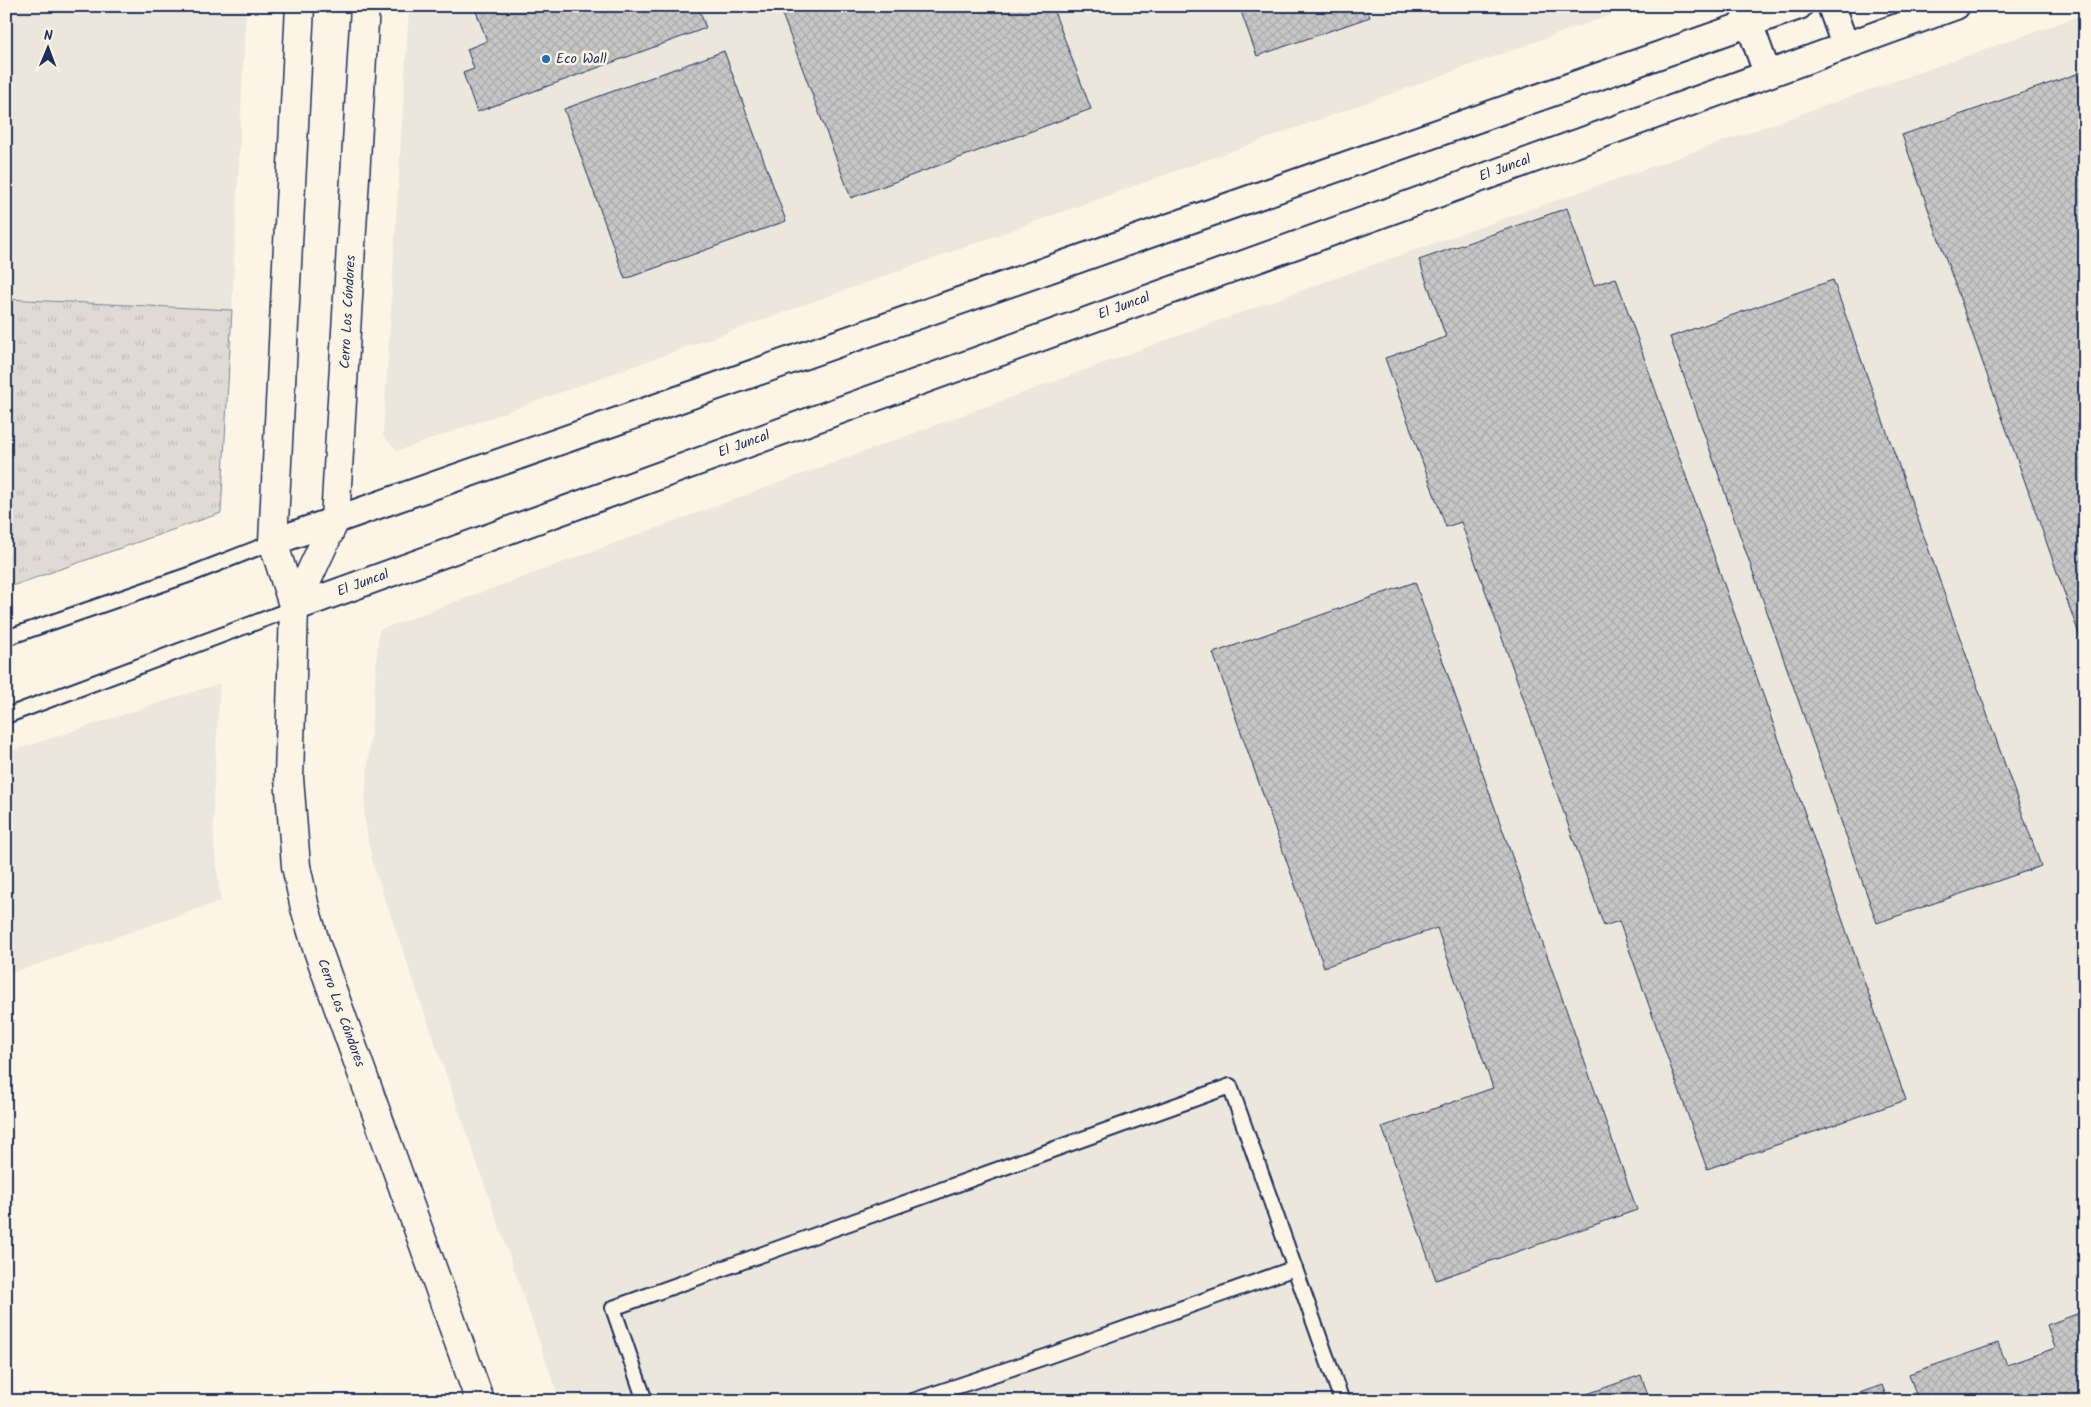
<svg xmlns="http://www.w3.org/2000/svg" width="2091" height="1407" font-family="Kalam,sans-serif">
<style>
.built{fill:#ece7dc}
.grass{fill:url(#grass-tufts);stroke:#7d8599}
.building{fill:url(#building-cross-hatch);stroke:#1b2f5e}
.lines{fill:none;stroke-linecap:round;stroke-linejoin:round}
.lane-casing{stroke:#1b2f5e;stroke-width:18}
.street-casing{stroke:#1b2f5e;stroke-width:30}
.secondary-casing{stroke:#1b2f5e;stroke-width:31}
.lane{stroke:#fcf5e5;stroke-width:14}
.street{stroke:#fcf5e5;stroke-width:26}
.secondary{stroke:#fcf5e5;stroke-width:28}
.poi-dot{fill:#1f6fb2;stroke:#fcf5e5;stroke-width:2}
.labels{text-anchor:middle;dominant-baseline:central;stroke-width:5;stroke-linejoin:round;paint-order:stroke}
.poi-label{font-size:14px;fill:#1b2f5e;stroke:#fcf5e5;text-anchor:start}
.street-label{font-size:14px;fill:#1b2f5e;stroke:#fcf5e5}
</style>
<defs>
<pattern id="grass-tufts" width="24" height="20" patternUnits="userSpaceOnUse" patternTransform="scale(1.25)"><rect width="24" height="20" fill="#dfdbd4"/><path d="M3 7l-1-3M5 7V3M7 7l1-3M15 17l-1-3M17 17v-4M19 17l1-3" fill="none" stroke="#bfbcb8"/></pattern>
<pattern id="building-cross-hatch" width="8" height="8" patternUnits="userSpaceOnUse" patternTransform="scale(1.25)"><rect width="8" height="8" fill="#c8c7c6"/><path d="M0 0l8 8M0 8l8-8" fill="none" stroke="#ababac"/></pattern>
</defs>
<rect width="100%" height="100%" fill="#fcf5e5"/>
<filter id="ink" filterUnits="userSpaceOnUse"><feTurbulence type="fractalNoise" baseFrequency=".02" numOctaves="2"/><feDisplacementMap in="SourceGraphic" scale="10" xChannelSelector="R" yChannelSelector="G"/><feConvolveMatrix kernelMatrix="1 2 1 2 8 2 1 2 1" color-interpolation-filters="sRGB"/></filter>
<g filter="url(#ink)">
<!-- built -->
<path class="built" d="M6,6h240l-14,304 -226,-11z
M409,6h1226l-1237,445 -15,-15z
M2085,14v1387h-1525l-188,-539 -8,-47 15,-185 948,-349z
M220,683l-7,117 1,45 7,56 -215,74v-222z"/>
<!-- grass -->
<path class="grass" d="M6,299l226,11 -11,203 -215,75z"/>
<!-- building -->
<path class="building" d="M474,6h224l8,22 -229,84 -14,-39 11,-4 -7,-20 20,-8z
M779,6h273l39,103 -240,89z
M1239,6h127l4,11 -113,39z
M724,51l62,170 -161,58 -61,-170z
M2085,71v580l-183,-516z
M1567,208l27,77 22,-7 290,822 -199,69 -88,-248 -15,5 -143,-404 -15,5 -61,-169 61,-21 -27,-77z
M1833,280l208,586 -164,57 -207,-586z
M1415,582l222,628 -201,70 -54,-153 111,-39 -56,-160 -113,39 -111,-314z
M2085,1311v90h-180l12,-4 -8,-23 89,-31 9,22 48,-17 -8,-23z
M1641,1375l9,26h-83z
M1882,1385l6,16h-51z"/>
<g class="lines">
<defs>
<path id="lane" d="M6,638l188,-65 79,-31
M6,716l288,-108
M645,1401l-32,-93 617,-222 112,315
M913,1401l135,-45 247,-88"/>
<path id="street" d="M1743,6l24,67
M1831,6l14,39
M273,542l1526,-536
M294,608l1662,-602"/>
<path id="secondary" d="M300,6l-27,536 21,66 -5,170 7,88 9,42 11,37 164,456
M294,608l41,-88 30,-514"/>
</defs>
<!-- lane casing -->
<use href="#lane" class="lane-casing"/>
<!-- street casing -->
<use href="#street" class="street-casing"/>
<!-- secondary casing -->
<use href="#secondary" class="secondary-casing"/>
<!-- lane -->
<use href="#lane" class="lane"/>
<!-- street -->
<use href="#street" class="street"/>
<!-- secondary -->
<use href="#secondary" class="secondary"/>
</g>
</g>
<!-- markers -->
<circle class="poi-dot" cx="546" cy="59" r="5"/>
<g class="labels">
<!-- poi labels -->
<g class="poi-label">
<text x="556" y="59">Eco Wall</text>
</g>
<!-- street labels -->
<g class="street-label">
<text transform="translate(1505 168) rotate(-20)">El Juncal</text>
<text transform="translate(1124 306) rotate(-20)">El Juncal</text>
<text transform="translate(348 312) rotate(-87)">Cerro Los Cóndores</text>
<text transform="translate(744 444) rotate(-20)">El Juncal</text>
<text transform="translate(363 583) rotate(-20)">El Juncal</text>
<text transform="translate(341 1013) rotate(70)">Cerro Los Cóndores</text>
</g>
</g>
<!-- margin -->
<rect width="2091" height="1407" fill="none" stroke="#fcf5e5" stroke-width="25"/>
<rect x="12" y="12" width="2066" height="1382" fill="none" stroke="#1b2f5e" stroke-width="2" filter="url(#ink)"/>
<!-- north arrow -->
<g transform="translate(48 48) rotate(1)" stroke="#fcf5e5" stroke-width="4" paint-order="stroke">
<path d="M0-4L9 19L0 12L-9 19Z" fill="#1b2f5e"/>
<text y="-8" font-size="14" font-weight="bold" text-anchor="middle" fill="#1b2f5e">N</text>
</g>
</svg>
